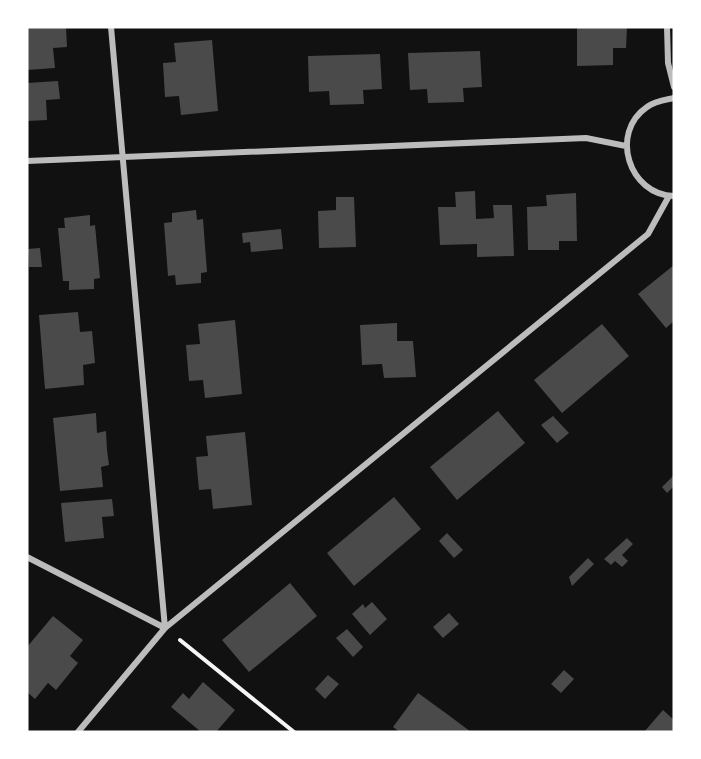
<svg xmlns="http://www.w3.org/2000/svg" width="701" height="759" font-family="'PT Sans Narrow',sans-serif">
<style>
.building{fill:#4a4a4a}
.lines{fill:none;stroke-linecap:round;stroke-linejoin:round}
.path{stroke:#f5f5f5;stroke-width:4}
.minor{stroke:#bcbcbc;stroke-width:6}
</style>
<rect width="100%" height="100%" fill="#111"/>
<!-- building -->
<path class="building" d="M27,27h39l1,20 -14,1 2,20 -28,2z
M577,27h50l-1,21h-13v17l-36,1z
M212,40l6,71 -37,4 -2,-19 -14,1 -2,-34 13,-1 -2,-19z
M480,51l2,36 -19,1 1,14 -36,1 -1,-14 -17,1 -2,-37z
M380,54l2,35 -19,1 1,14 -34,1 -1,-14 -20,1 -1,-36z
M58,81l2,18 -14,1 1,20 -20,1v-38z
M475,191l1,28 18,-1 -1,-13h19l2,51 -37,1v-13l-37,1 -2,-38h18l-1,-15z
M576,193l1,48h-18v9h-31l-1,-43 20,-1 -1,-11z
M336,197h18l2,50 -37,1 -1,-37 18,-1z
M196,210l1,10 6,-1 4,53 -6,1v10l-25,2 -1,-10 -7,1 -4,-53 8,-1v-9z
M90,215v11l5,-1 5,53 -6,1v10l-25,1v-9h-6l-5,-53h7l-1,-10z
M281,229l2,20 -32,3 -1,-10 -7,1 -1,-10z
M40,248l2,19h-13l-1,-18z
M674,265v56l-8,7 -28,-34z
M78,312l2,20 12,-1 3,32 -12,2 1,20 -39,4 -6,-74z
M235,320l7,74 -37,4 -2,-18 -14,1 -3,-36 14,-1 -2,-20z
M397,323v18h16l3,36 -32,1 -2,-14 -20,1 -2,-40z
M602,324l27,32 -67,57 -28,-33z
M498,411l27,32 -68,57 -27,-33z
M96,413l1,20 9,-2 1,19 2,15 -8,2 2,20 -43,4 -7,-73z
M553,416l16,17 -12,10 -16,-18z
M245,432l7,73 -39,4 -2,-20 -12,1 -3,-33 12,-1 -2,-20z
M674,475v11l-7,7 -5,-6z
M394,497l27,32 -67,57 -27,-33z
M112,499l2,17 -12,1 2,21 -39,4 -4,-39z
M447,533l16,17 -9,8 -15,-17z
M627,538l6,6 -11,11 6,6 -6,6 -7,-6 -4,4 -7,-6z
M588,558l6,6 -22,22 -3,-9z
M290,583l27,33 -68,56 -27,-32z
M372,602l15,17 -17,16 -18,-21 11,-10 2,4z
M449,613l10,11 -16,14 -10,-11z
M53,616l30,24 -13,16 8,7 -22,27 -8,-7 -13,16 -8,-7v-45z
M347,629l16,18 -10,10 -17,-19z
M564,670l10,9 -13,14 -10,-9z
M328,675l11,9 -14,15 -10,-10z
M203,682l32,28 -19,22h-15l-30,-25 12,-14 6,6z
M418,693l29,21 24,18h-71l-7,-5z
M663,710l11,10v12h-30z"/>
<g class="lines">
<!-- path -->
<path class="path" d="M180,640l114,92"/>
<!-- minor -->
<path class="minor" d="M111,27l54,601
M667,27l1,36 6,24
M674,98c-9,2 -19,3 -27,9 -38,26 -18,88 27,89
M27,161l559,-23 40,8
M27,557l138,71
M78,732l87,-104 483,-394 21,-38"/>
</g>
<!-- border -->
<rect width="701" height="759" fill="none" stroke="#ffffff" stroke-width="57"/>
</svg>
